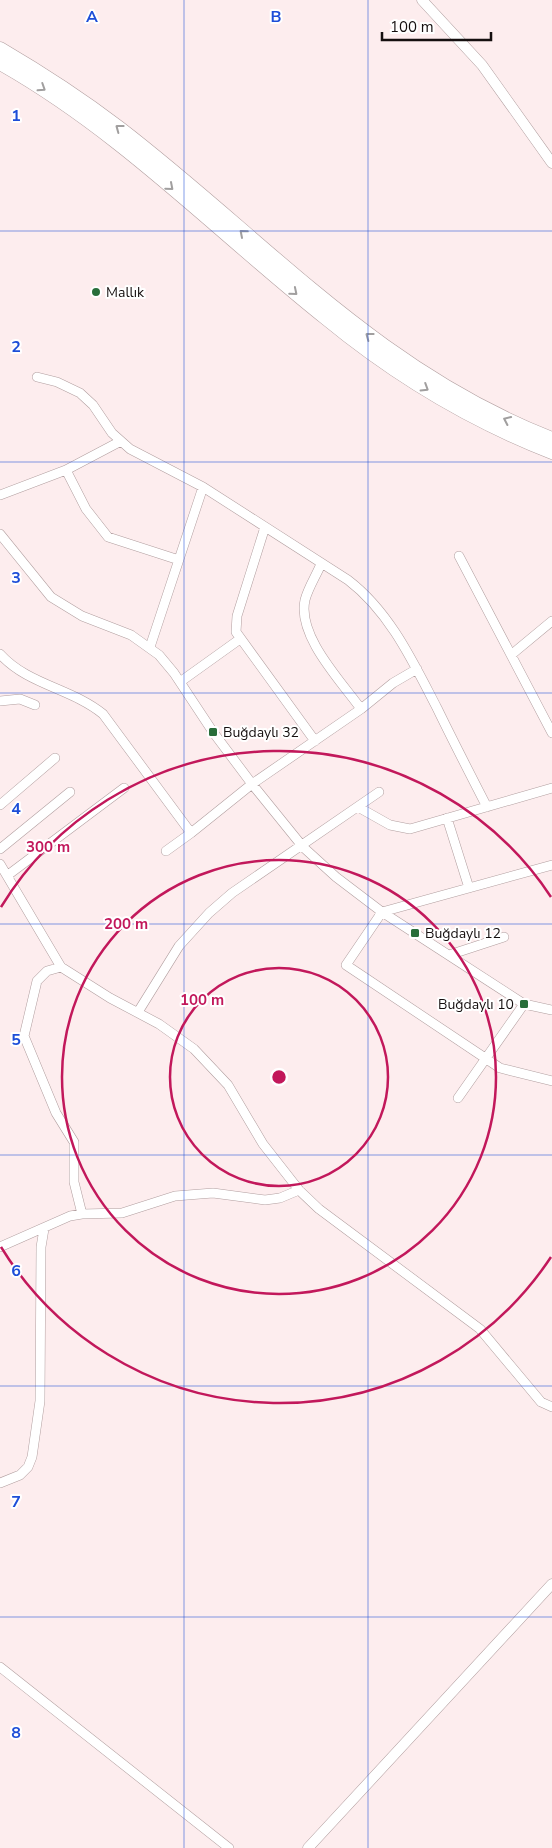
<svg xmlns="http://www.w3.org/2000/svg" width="552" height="1848" font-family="'Nunito Sans',sans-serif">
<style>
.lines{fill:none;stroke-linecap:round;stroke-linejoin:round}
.minor-casing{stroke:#b19e9f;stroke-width:10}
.tertiary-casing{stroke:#b19e9f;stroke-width:11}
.trunk-casing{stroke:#b19e9f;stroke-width:15}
.minor{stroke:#fff;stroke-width:9}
.tertiary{stroke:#fff;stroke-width:10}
.trunk{stroke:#fff;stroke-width:14}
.oneway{stroke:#a19f9f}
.grid{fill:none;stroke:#1d4ed8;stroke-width:1;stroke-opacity:0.55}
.ring{fill:none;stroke:#c2185b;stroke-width:2.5}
.poi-dot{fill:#286e3a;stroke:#fff;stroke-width:2}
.labels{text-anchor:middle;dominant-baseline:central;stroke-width:4;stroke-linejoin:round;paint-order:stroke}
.poi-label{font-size:14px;fill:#150f0f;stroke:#fff;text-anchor:start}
.grid-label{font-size:16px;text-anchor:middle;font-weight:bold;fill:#1d4ed8;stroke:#fff;stroke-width:4;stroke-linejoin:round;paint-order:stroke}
.centre{fill:#c2185b;stroke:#fff;stroke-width:2.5}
.ring-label{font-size:15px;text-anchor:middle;font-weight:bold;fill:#c2185b;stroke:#fff;stroke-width:4;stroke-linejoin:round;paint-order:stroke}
</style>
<rect width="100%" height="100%" fill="#fdedee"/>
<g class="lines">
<defs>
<path id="minor" d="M37,377l20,5 23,11 13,12 19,28 18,16 73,38 145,93c42,32 65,82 89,128 16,33 33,66 50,99
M66,470l20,39 22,28 71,23
M0,495l66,-25 55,-29
M265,527l-28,89 -1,16 79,109
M0,534l51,63 31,19 49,19 28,20 15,18 39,59 39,52 51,63 33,30 46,35 142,92 28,6
M459,556l93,177
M321,564c-5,12 -13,24 -16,36 -8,36 36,81 56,109
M150,647l53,-160
M0,654c28,31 71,34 103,60l88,119
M511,655l41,-34
M180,682l60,-43
M0,701l20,-2 15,6
M0,805l55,-47
M358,807l32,18 20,4 142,-41
M447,818l22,70
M0,849l70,-57
M166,851l25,-18 61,-49 109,-75 32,-26 24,-14
M0,864l61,103 49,31 49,26 35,25 34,36 35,59 36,46 20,19 161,120 61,73 11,5
M552,865l-170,47 -36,53 154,103 52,13
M8,875l116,-87
M449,955l55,-18
M61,967l-14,4 -10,10 -13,55 32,77 18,29v40l8,32
M138,1012l41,-66 30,-33 23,-20 147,-101
M458,1098l66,-94
M0,1247l70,-31 12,-2 40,-1 53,-17 38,-3 52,7 15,-2 19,-8
M0,1483l20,-8 8,-8 4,-10 8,-56 1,-154 3,-18
M0,1667l229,181"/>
<path id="tertiary" d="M422,0l60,65 70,98
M308,1848l244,-264"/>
<path id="trunk" d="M0,49c41,24 81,50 119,79 146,112 256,242 433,311
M0,63c121,68 218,169 326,255 68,56 144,102 226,134"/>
</defs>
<!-- minor casing -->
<use href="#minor" class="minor-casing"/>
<!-- tertiary casing -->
<use href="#tertiary" class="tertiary-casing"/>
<!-- trunk casing -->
<use href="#trunk" class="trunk-casing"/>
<!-- minor -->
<use href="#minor" class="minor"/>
<!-- tertiary -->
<use href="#tertiary" class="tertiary"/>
<!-- trunk -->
<use href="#trunk" class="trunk"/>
</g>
<!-- one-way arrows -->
<defs><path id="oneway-chevron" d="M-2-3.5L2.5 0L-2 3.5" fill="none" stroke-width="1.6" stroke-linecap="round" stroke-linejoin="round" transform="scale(1.25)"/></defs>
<g class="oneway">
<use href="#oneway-chevron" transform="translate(42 88) rotate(33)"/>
<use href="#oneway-chevron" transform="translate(119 128) rotate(-143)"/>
<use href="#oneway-chevron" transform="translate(170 187) rotate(41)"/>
<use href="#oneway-chevron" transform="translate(243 233) rotate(-139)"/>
<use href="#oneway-chevron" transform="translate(294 292) rotate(40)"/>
<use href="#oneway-chevron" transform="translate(369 336) rotate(-143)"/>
<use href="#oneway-chevron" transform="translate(425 388) rotate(32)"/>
<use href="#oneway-chevron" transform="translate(507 420) rotate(-155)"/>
</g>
<!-- grid -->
<path class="grid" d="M184,0v1848M368,0v1848M0,231h552M0,462h552M0,693h552M0,924h552M0,1155h552M0,1386h552M0,1617h552"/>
<!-- distance rings -->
<g class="ring">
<circle cx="279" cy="1077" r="109"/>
<circle cx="279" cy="1077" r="217"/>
<path d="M551 1257A326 326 0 0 1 1 1247M1 907A326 326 0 0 1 551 897"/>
</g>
<!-- markers -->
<g class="poi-dot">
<circle cx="96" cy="292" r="5"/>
<rect x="208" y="727" width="10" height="10" rx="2.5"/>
<rect x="410" y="928" width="10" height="10" rx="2.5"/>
<rect x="519" y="999" width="10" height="10" rx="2.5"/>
</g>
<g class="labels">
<!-- poi labels -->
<g class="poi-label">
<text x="106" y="292">Mallık</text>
<text x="223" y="732">Buğdaylı 32</text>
<text x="425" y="933">Buğdaylı 12</text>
<text x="514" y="1004" text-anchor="end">Buğdaylı 10</text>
</g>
</g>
<g class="grid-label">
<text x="92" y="22">A</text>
<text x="276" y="22">B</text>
<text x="16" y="121">1</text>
<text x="16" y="352">2</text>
<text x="16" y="583">3</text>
<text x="16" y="814">4</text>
<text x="16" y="1045">5</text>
<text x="16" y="1276">6</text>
<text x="16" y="1507">7</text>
<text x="16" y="1738">8</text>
</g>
<circle cx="279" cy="1077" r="8" class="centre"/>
<g class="ring-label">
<text x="48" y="852">300 m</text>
<text x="126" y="929">200 m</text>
<text x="202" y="1005">100 m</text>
</g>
<!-- scale -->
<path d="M382 32v8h109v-8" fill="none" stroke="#150f0f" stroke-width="2.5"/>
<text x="390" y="32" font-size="15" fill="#150f0f" stroke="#ffffff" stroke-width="4" paint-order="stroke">100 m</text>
</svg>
